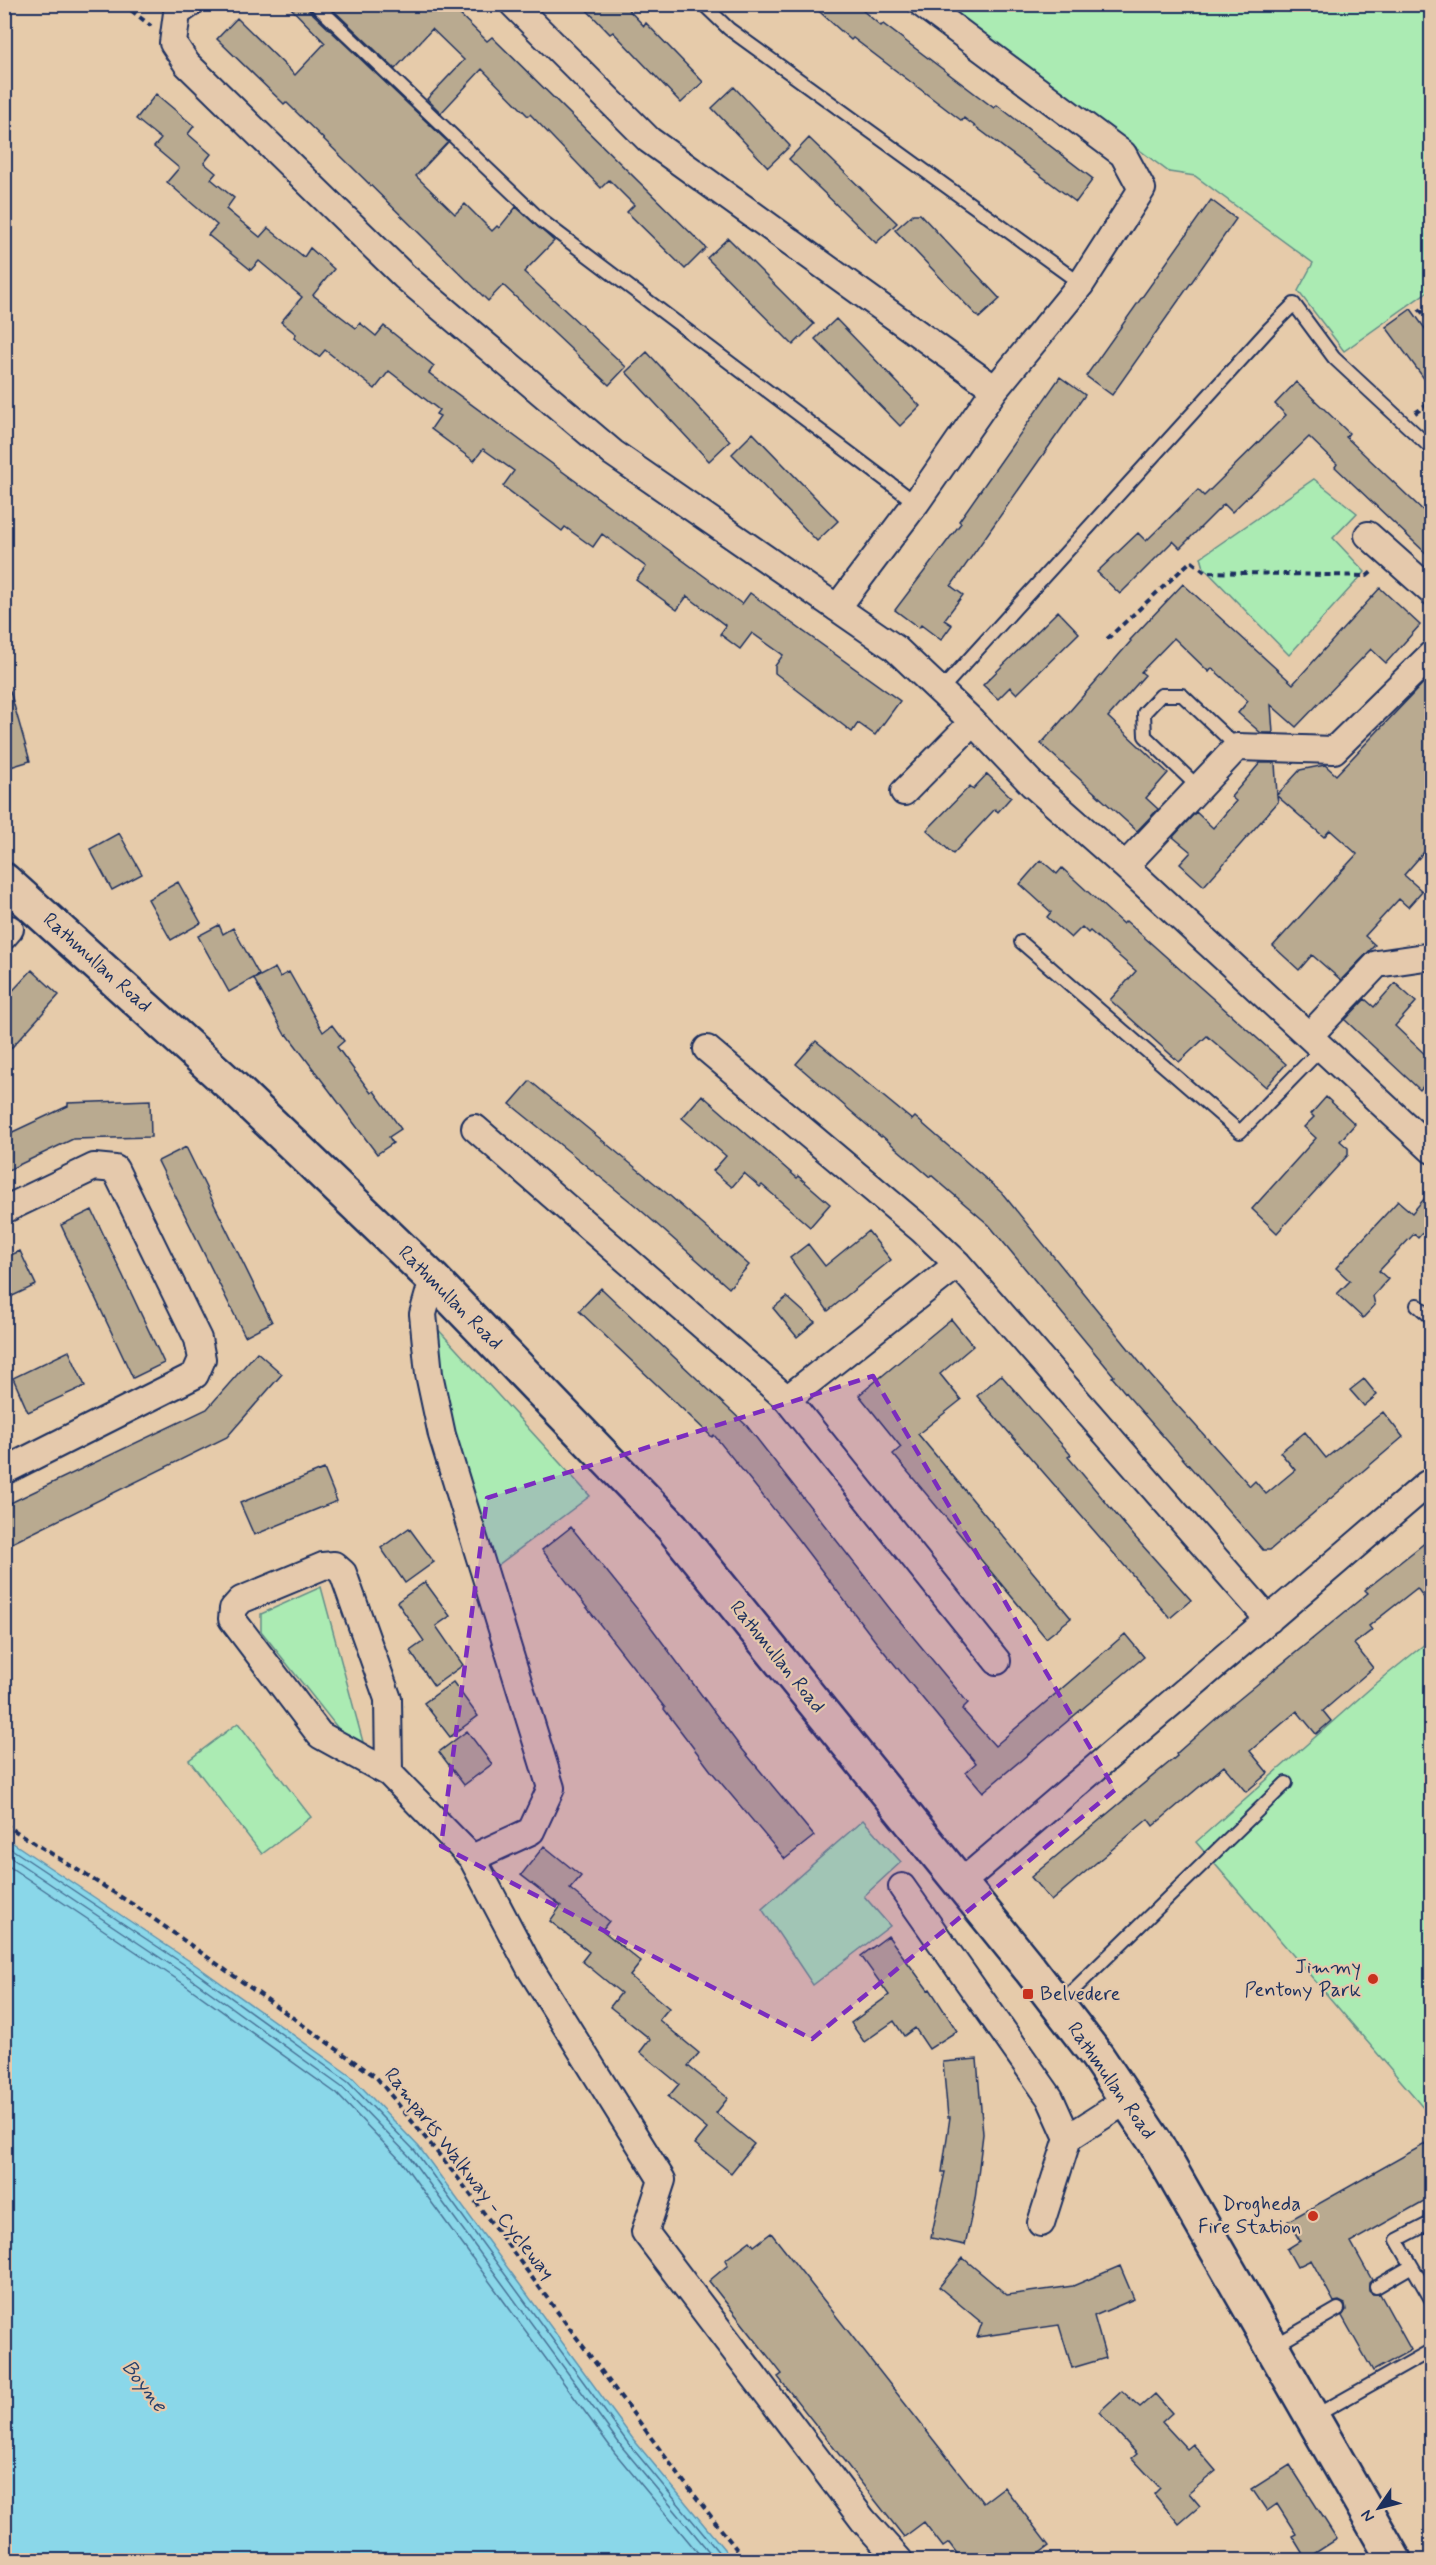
<svg xmlns="http://www.w3.org/2000/svg" width="1436" height="2565" font-family="Mynerve,sans-serif">
<style>
.green{fill:#abebb3;stroke:#638d88;stroke-width:1.5}
.water{fill:#8ad7e9;stroke:#5e94b1;stroke-width:1.5}
.lines{fill:none;stroke-linecap:round;stroke-linejoin:round}
.shore{stroke:#477296;stroke-width:1.5}
.building{fill:#b9aa90;stroke:#1b2f5e;stroke-width:1.5}
.lane-casing{stroke:#1b2f5e;stroke-width:16}
.street-casing{stroke:#1b2f5e;stroke-width:30}
.secondary-casing{stroke:#1b2f5e;stroke-width:38}
.path{stroke:#1b2f5e;stroke-width:4;stroke-dasharray:6 4.5;stroke-linecap:butt}
.lane{stroke:#e5c9ac;stroke-width:12}
.street{stroke:#e5c9ac;stroke-width:26}
.secondary{stroke:#e5c9ac;stroke-width:33}
.marked{fill:#7b2cbf;fill-opacity:0.2;stroke:#7b2cbf;stroke-width:4.5;stroke-dasharray:12 8;stroke-linejoin:round}
.poi-dot{fill:#c8321e;stroke:#e5c9ac;stroke-width:2}
.labels{text-anchor:middle;dominant-baseline:central;stroke-width:4.5;stroke-linejoin:round;paint-order:stroke}
.street-label{font-size:20px;fill:#1b2f5e;stroke:#e5c9ac}
.poi-label{font-size:20px;fill:#1b2f5e;stroke:#e5c9ac;text-anchor:end}
.water-label{font-size:21px;font-style:italic;fill:#26406c;stroke:#e5c9ac}
</style>
<rect width="100%" height="100%" fill="#e6cbaa"/>
<filter id="ink" filterUnits="userSpaceOnUse"><feTurbulence type="fractalNoise" baseFrequency=".0167" numOctaves="2"/><feDisplacementMap in="SourceGraphic" scale="12" xChannelSelector="R" yChannelSelector="G"/><feConvolveMatrix kernelMatrix="1 2 1 2 8 2 1 2 1" color-interpolation-filters="sRGB"/></filter>
<g filter="url(#ink)">
<!-- green -->
<path class="green" d="M945,5h486v284l-87,62 -46,-60 15,-28 -118,-87 -26,-4z
M1314,479l43,34 -24,25 32,34 -76,83 -85,-87 -3,-11z
M435,1326l155,170 -96,72 -53,-176z
M321,1587l42,155 -5,5 -10,-6 -87,-110v-17z
M1431,1639v477l-235,-274 177,-156z
M238,1723l73,94 -49,37 -73,-94z
M863,1820l38,42 -37,34 26,30 -77,59 -51,-76z"/>
<!-- water -->
<path class="water" d="M4,1837l193,129 155,111 67,70 214,292 100,121h-728z"/>
<g class="lines">
<!-- shore -->
<path class="shore" d="M4,1844l190,127 154,111 67,69 213,292 97,117
M4,1853l185,124 154,111 66,68 213,291 94,113
M4,1863l180,121 153,110 65,68 213,291 89,107"/>
</g>
<!-- building -->
<path class="building" d="M287,4h20l2,6 139,132 -32,34 39,38 10,-10 27,27 5,-5 2,2 17,-21 38,34 -30,31 102,95 -17,18 -106,-100 -15,16 -202,-199 -2,2 -67,-65 20,-21 58,57 30,-32z
M327,4h122l38,37 5,-4 214,211 -21,21 -58,-57 7,-7 -25,-25 -8,8 -71,-74 -2,2 -46,-47 -41,44 -14,-14 37,-39 -32,-31 -37,40z
M581,4h42l21,22 2,-3 57,59 -22,21 -68,-71 -3,2z
M811,4h44l26,22 2,-2 111,84 3,-3 96,74 -17,23 -112,-84 -2,3 -109,-83 -2,2z
M734,87l56,59 -22,21 -56,-59z
M156,94l38,32 -6,8 23,20 -7,9 12,10 -5,6 23,19 -8,11 34,28 8,-9 36,29 6,-9 24,21 -21,26 43,33 4,-5 16,13 8,-10 50,40 -5,7 313,231 8,-11 150,108 -25,34 -17,-12 -6,9 -77,-59v-7l8,-11 -31,-22 -12,16 -20,-15 6,-8 -39,-30 -10,14 -41,-30 10,-13 -44,-33 -9,13 -28,-20 -3,4 -59,-45 11,-15 -31,-22 -9,12 -43,-32 9,-13 -4,-2 3,-4 -50,-39 -14,18 -50,-39 -6,7 -25,-19 2,-4 -15,-12 21,-25 -43,-36 -8,9 -43,-35 9,-10 -50,-43 12,-14 -25,-21 7,-8 -25,-20z
M809,138l88,85 -21,20 -87,-84z
M1211,200l25,19 -124,176 -26,-19z
M913,214h7l80,85 -21,19 -84,-88z
M728,238l86,86 -21,21 -86,-87z
M1411,309l20,28v51l-45,-61z
M836,319l84,87 -20,20 -85,-87z
M647,352l83,89 -21,20 -83,-89z
M1060,377l25,18 -134,191 12,9 -19,25 8,5 -11,15 -20,-15 -2,3 -24,-18 66,-87 -2,-2z
M1296,382l53,51 -3,4 85,81v40l-96,-91 2,-3 -28,-27 -77,75 -8,-8 -44,44 -7,-7 -53,53 -23,-22 41,-39 8,8 52,-51 6,6 82,-81 -11,-11z
M753,433l85,88 -21,20 -85,-87z
M1183,584l110,100 87,-96 40,37 -34,38 -15,-14 -75,78 -25,-22 2,28h-12l-23,-20 10,-12 -36,-33 -3,4 -35,-34 -33,34 4,3 -37,42 60,56 -22,25 12,11 -21,22 -96,-87 90,-103 -1,-1z
M1058,611l21,22 -62,61 -7,-7 -12,12 -15,-14z
M1431,675v169l-27,31 18,16 -14,16 -9,-8 -34,37 10,9 -34,35 -29,-25 -13,15 -26,-24 84,-92 -27,-24 -6,7 -47,-41 1,6 -74,84 -24,-22 11,-12 -18,-15 23,-25 17,16 23,-27 -5,-4 29,-34h15l2,32 23,-25 25,-5 11,10z
M4,691h6l20,70 -26,8z
M987,774l24,23 -13,15 -3,-3 -42,45 -26,-24 43,-44 3,3z
M119,833l23,41 -30,16 -22,-41z
M1041,860l16,14 5,-6 61,56 3,-3 160,143 -20,23 -59,-51 -28,26 -69,-62 26,-29 -46,-40 -2,2 -6,-6 -11,11 -24,-21 4,-5 -31,-28z
M178,882l23,41 -30,17 -23,-41z
M219,925l4,9 10,-6 26,47 -30,17 -31,-56z
M275,968l5,9 9,-5 34,60 9,-7 12,16 -7,6 34,46 3,-2 27,38 -12,8 4,6 -16,11 -90,-120 -2,1 -31,-56z
M32,970l27,25 -55,61v-56z
M1395,983l21,19 -21,24 36,34v17l-11,13 -75,-70 20,-21 9,8z
M816,1041l96,79 3,-3 87,76 148,182 100,111 5,-5 11,13 29,-24 -15,-18 25,-20 21,26 57,-46 20,25 -133,113h-7l-136,-155 -15,-18 2,-1 -125,-151 -58,-50 -1,2 -48,-41 -1,1 -85,-73z
M530,1081l140,115 79,69 -20,23 -93,-82 -126,-102z
M702,1095l95,83 1,-2 32,28 -20,23 -48,-42 -2,2 -16,-14 -12,14 -19,-16 13,-15 -44,-38z
M1326,1097l29,27 -15,17 8,7v7l-71,78 -25,-24 64,-71 -12,-11 10,-10 -3,-3z
M150,1100l1,37 -78,2 -69,33v-36l64,-30v-3z
M186,1147l86,175 -27,14 -87,-175z
M1431,1191v32l-13,15 -4,-4 -35,37 9,8 -15,17 2,9 -12,13 -26,-24 13,-13 -14,-13 62,-67 14,12z
M92,1210l72,153 -31,15 -72,-153z
M868,1231l23,29 -63,51 -38,-53 18,-14 17,22z
M20,1251l16,34 -32,15v-42z
M601,1288l146,138 147,188 74,89 -6,6 33,37 130,-112 19,23 -161,135 -17,-20 10,-9 -100,-121 -83,-109 -79,-98 -2,2 -133,-126z
M787,1297l28,25 -18,15 -24,-29z
M951,1319l22,27 -33,28 21,26 -43,34 153,184 -25,20 -153,-184 8,-7 -42,-52z
M69,1351l16,35 -57,26 -15,-34z
M257,1352l25,22 -55,63 -223,110v-41l203,-97z
M1001,1375l70,80 -3,2 66,79 57,64 -21,18 -193,-222z
M1364,1379l13,16 -13,11 -14,-16z
M324,1469l13,32 -83,34 -14,-32z
M571,1527l71,88 96,129 76,92 -29,23 -74,-88 -47,-62 1,-1 -123,-158z
M409,1528l25,34 -29,21 -24,-35z
M1431,1538v69l-14,-19 -48,38 3,4 -18,14 19,24 -50,43 8,10 -15,13 -19,-23 -47,40 18,22 -22,19 -22,-26 -71,60 -5,-7 -97,82 -20,-24 146,-121 -1,-2 44,-39 148,-122 -3,-3z
M425,1582l25,34 -14,10 27,39 -29,21 -24,-35 14,-10 -27,-39z
M453,1682l25,34 -28,21 -26,-34z
M467,1731l25,33 -28,21 -25,-33z
M544,1846l37,30 -11,13 39,32 -7,9 39,32 -11,14 39,32 -10,12 40,33 -11,13 40,32 -12,15 38,31 -23,29 -36,-29 12,-15 -39,-32 11,-13 -39,-32 10,-13 -40,-32 11,-14 -39,-32 7,-9 -39,-31 11,-15 -40,-31z
M888,1936l40,54 2,-1 27,42 -28,18 -14,-21 -11,8 -10,-15 -30,21 -13,-19 38,-28 -28,-39z
M977,2059l6,75 -8,65 -10,46 -34,-7 14,-66h-3l8,-55h-2l-5,-55z
M1425,2144l6,12v41l-80,45 21,38 -3,3v8l3,3h8l31,56 -38,21 -31,-55 4,-6 -1,-6 -6,-3 -5,1 -23,-42 -14,7 -10,-18 13,-8 -12,-20z
M771,2233l212,270 21,-16 45,59 -19,14h-68l-13,-17 -6,4 -19,-25 -20,15 -126,-160 4,-3 -73,-93 19,-16 -3,-5 25,-19 4,5z
M963,2258l44,37 66,-9 47,-20 14,33 -40,17 12,42 -34,10 -13,-43 -82,12 5,-14 -43,-36z
M1122,2391l18,16 15,-13 17,19 -10,9 25,27 6,-5 23,27 -27,22 11,13 -21,18 -25,-30 6,-6 -28,-30 5,-4 -38,-42z
M1290,2465l47,74 -31,20 -14,-23 4,-2 -19,-30 -10,7 -15,-22z"/>
<g class="lines">
<defs>
<path id="lane" d="M315,4l227,217 374,282
M703,4l26,25 352,255
M940,691l329,-362 25,-25 40,54 98,91
M1199,788l-54,-52 -1,-23 17,-18h21l55,52
M1021,942l219,190 82,-84
M1417,1305l15,13
M1059,2004l227,-221
M1432,2222l-35,18 35,61
M1376,2287l36,-21
M1274,2346l64,-37
M1313,2417l119,-67"/>
<path id="street" d="M190,4l-13,9 -4,30 14,21 217,212 209,177 282,195 78,74 59,62 93,82 307,284
M513,4l136,136 346,249
M1368,535l64,57
M837,608l79,-105 79,-114 86,-105 61,-95 -19,-35 -201,-150
M904,792l69,-70
M1125,866l112,-119 97,3 98,-96
M4,936l6,-7
M1309,1036l68,-72 55,-8
M707,1049l215,181 36,34 311,356
M475,1128l312,271 210,262
M4,1210l90,-43 21,2 83,170 4,20 -7,16 -191,96
M433,1279l-10,35 6,60 13,61 109,353 -20,43 -59,27
M787,1399l171,-135
M389,1773l-1,-74 -45,-126 -9,-8 -11,1 -82,34 -8,9 -1,10 88,116 69,38 83,85 58,110 132,212 -17,52 218,288 36,40
M961,1883l466,-399
M902,1887l148,211 18,40 -27,85
M1068,2138l59,-38"/>
<path id="secondary" d="M4,880l229,207 200,192 239,248 358,442 67,87 58,86 239,418"/>
</defs>
<!-- lane casing -->
<use href="#lane" class="lane-casing"/>
<!-- street casing -->
<use href="#street" class="street-casing"/>
<!-- secondary casing -->
<use href="#secondary" class="secondary-casing"/>
<!-- path -->
<path class="path" d="M123,4l28,22
M1419,309l13,13
M1415,413l17,-12
M1107,639l84,-78 14,11 162,4 7,-6
M4,1824l133,83 239,170 82,101 223,300 64,82"/>
<!-- lane -->
<use href="#lane" class="lane"/>
<!-- street -->
<use href="#street" class="street"/>
<!-- secondary -->
<use href="#secondary" class="secondary"/>
</g>
</g>
<!-- marked area -->
<path class="marked" d="M873,1376l242,414 -303,249 -371,-193 46,-348z"/>
<!-- markers -->
<g class="poi-dot">
<circle cx="1373" cy="1979" r="6"/>
<rect x="1022" y="1988" width="12" height="12" rx="3"/>
<circle cx="1313" cy="2216" r="6"/>
</g>
<g class="labels">
<!-- street labels -->
<g class="street-label">
<text transform="translate(97 963) rotate(42)">Rathmullan Road</text>
<text transform="translate(450 1298) rotate(45)">Rathmullan Road</text>
<text transform="translate(777 1657) rotate(51)">Rathmullan Road</text>
<text transform="translate(1111 2081) rotate(55)">Rathmullan Road</text>
<text transform="translate(469 2174) rotate(52)">Ramparts Walkway - Cycleway</text>
</g>
<!-- poi labels -->
<g class="poi-label">
<text x="1361" y="1967">Jimmy<tspan x="1361" dy="23">Pentony Park</tspan></text>
<text x="1040" y="1994" text-anchor="start">Belvedere</text>
<text x="1301" y="2204">Drogheda<tspan x="1301" dy="23">Fire Station</tspan></text>
</g>
<!-- water labels -->
<g class="water-label">
<text transform="translate(144 2386) rotate(52)">Boyne</text>
</g>
</g>
<!-- margin -->
<rect width="1436" height="2565" fill="none" stroke="#e5c9ac" stroke-width="24"/>
<rect x="12" y="12" width="1412" height="2541" fill="none" stroke="#1b2f5e" stroke-width="2" filter="url(#ink)"/>
<!-- north arrow -->
<g transform="translate(1379 2508) rotate(235)" stroke="#e5c9ac" stroke-width="4.5" paint-order="stroke">
<path d="M0-4.5L10 22L0 15L-10 22Z" fill="#1b2f5e"/>
<text y="-9" font-size="16" font-weight="bold" text-anchor="middle" fill="#1b2f5e">N</text>
</g>
</svg>
